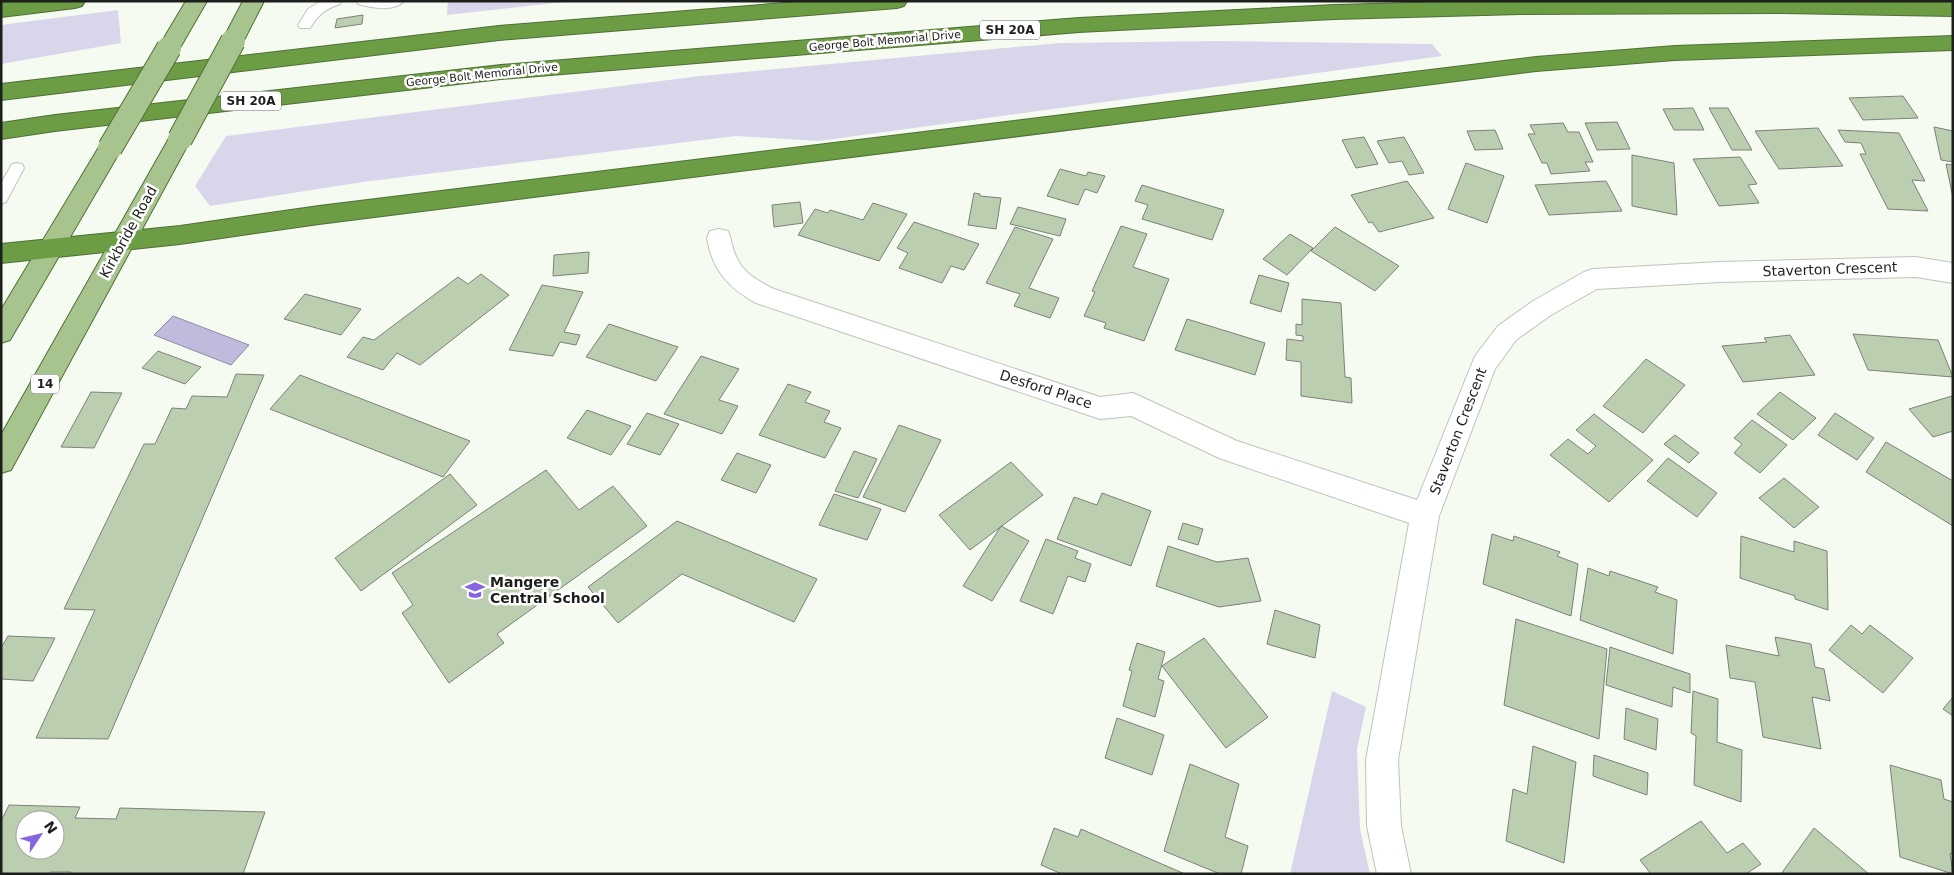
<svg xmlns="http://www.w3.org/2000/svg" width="1954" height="875" font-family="'DejaVu Sans',sans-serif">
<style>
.green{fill:#d9d6ec}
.water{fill:#c0bbdc;stroke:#8f8ca2}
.building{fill:#bcceb0;stroke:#7c8179;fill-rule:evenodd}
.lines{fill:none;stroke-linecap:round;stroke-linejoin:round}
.lane-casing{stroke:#bec4bb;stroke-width:2}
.street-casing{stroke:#bec4bb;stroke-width:2}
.primary-casing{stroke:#507036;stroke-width:2}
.highway-casing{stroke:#507036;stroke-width:2}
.lane{fill:#fff;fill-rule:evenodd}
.street{fill:#fff;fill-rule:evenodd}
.primary{fill:#a7c48f;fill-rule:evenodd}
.highway{fill:#6c9c44;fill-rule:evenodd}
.primary-bridge-casing{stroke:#507036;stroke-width:26;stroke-linecap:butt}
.primary-bridge{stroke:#a7c48f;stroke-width:24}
.labels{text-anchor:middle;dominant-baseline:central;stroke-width:5;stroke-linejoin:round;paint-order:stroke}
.far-street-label{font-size:11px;fill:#1d1f1c;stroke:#fff}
.shield{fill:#fff;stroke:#616260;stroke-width:1}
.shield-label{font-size:12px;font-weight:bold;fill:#1d1f1c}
.street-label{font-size:14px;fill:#1d1f1c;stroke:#fff}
.poi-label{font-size:14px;font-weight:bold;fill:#1d1f1c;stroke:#fff;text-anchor:start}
</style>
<rect width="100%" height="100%" fill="#f6fbf2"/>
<!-- green -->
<path class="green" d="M448,1h125l-126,14z
M118,10l3,33 -120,21v-39z
M1219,41l213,3 10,12 -623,85 -83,-5 -373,46 -153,24 -15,-20 31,-50 474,-60 360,-33z
M1332,691l34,16 -9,42 3,80 10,45h-80z"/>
<!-- water -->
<path class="water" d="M173,316l76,29 -18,20 -77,-30z"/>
<!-- building -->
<path class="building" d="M363,15l-1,9 -27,4 2,-9z
M1903,96l15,22 -55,2 -14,-22z
M1693,108l11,22h-30l-11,-21z
M1709,108h19l24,42h-20z
M1617,122l13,27 -33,1 -12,-27z
M1563,123l5,9h11l14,30h-8l5,9 -39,3 -4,-11h-5l-14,-29h7l-5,-9z
M1934,127l19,4v31l-12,-2z
M1818,128l25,38 -64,3 -24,-38z
M1495,130l8,19 -28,1 -8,-19z
M1838,130l61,3 26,48 -13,-1 16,31 -40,-2 -28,-55h6l-5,-11 -16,-1z
M1364,137l14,27 -22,4 -14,-28z
M1404,137l20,36 -15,2 -7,-14 -13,2 -12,-22z
M1632,155l42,8 3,52 -45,-9z
M1740,157l17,27 -9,1 11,18 -40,3 -26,-47z
M1466,163l38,13 -17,47 -39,-14z
M1946,164l7,1v33z
M1060,169l26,7 2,-4 17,4 -8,17 -12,-4 -7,16 -31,-9z
M1407,181l27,37 -55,14 -7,-10 -3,1 -18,-28z
M1606,181l16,30 -73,4 -14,-30z
M1142,185l82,25 -12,30 -70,-21 6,-14 -13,-4z
M974,193l6,1v2l21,2 -5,31 -28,-4z
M800,202l3,21 -29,4 -2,-22z
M873,203l34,11 -28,47 -81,-26 17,-26 13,4 2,-3 33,10z
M1018,207l48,12 -6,17 -50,-12z
M914,222l65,22 -15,26 -13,-4 -9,17 -43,-15 9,-15 -11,-5z
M1121,226l26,8 -14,33 36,12 -25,62 -40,-13 2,-5 -22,-7 11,-24 -3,-1z
M1015,227l38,12 -24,49 30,10 -9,20 -36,-12 6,-12 -34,-11z
M1335,227l64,39 -24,25 -64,-40z
M1290,234l23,14 -26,27 -24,-16z
M589,252l-1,21 -35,3 1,-21z
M481,274l28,21 -89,70 -23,-12 -14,17 -36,-13 16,-20 11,3 84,-63 10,7z
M1259,275l30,8 -8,29 -31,-9z
M542,285l41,7 -19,40 16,3 -4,10 -16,-3 -7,14 -44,-6z
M305,294l56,15 -20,26 -57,-16z
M1302,299l39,4 4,74 6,1 1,25 -51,-7v-34l-15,-2 1,-21 16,2v-5l-7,-1v-11l6,1z
M1187,319l78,24 -10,32 -80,-25z
M609,324l69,23 -22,34 -70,-24z
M1853,334l85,6 15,37 -85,-7z
M1790,335l25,40 -72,7 -21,-36 45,-4 -3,-4z
M158,351l43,16 -16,17 -43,-16z
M701,356l38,13 -20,31 19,6 -16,28 -58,-20z
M1646,359l39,26 -42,48 -40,-27z
M236,374l28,1 -156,364 -72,-1 59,-128 -31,-1 80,-165h11l17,-36 14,1 6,-13 35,1z
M300,375l170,66 -27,36 -173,-68z
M788,384l23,8 -6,10 25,9 -6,11 17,6 -16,30 -66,-23z
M91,392l31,1 -28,55 -33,-1z
M1780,392l36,26 -23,22 -36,-26z
M1952,396l1,35 -20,6 -24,-28z
M587,410l44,16 -20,29 -44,-17z
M647,413l32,11 -19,31 -33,-11z
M1835,413l39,25 -17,22 -39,-25z
M1594,414l59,46 -44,42 -59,-47 18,-16 20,15 8,-8 -20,-16z
M1752,420l35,25 -27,28 -26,-20 8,-9 -8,-6z
M899,425l42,15 -36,72 -42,-15z
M1675,435l24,18 -10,10 -25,-19z
M1886,442l67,39v45l-87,-54z
M854,451l23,8 -19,39 -23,-7z
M737,453l34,12 -15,28 -35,-13z
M1668,458l49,35 -20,24 -50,-36z
M1011,462l32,33 -73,55 -31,-35z
M546,470l33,40 34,-24 34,40 -150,108 7,9 -55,40 -47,-70 11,-8 -21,-32z
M450,474l27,31 -116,86 -26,-33z
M1784,478l35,29 -25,21 -35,-30z
M1102,493l49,18 -20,55 -74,-27 17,-42 23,8z
M834,494l47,15 -14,31 -48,-15z
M677,521l140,58 -23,43 -112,-48 -64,49 -30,-36z
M1183,523l20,6 -5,16 -20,-6z
M1001,526l28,15 -37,60 -29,-15z
M1492,534l21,7 1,-5 46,16 -3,4 21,8 -7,52 -88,-32z
M1741,536l53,16v-11l33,10 1,59 -33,-11v-3l-55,-18z
M1046,539l32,12 -3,7 16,6 -6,18 -17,-6 -15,38 -33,-13z
M1168,546l49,16 31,-4 13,43 -42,6 -63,-21z
M1588,568l21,8 1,-5 48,16 -3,5 22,8 -4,54 -93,-34z
M1275,610l45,15 -5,33 -48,-14z
M1516,619l91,30 -8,90 -95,-34z
M1851,625l11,9 8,-9 43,33 -30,35 -54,-43z
M8,636l47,2 -22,43 -32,-2v-31z
M1775,637l36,7 4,23 9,2 6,32 -18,-4 9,52 -58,-12 -8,-55 -25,-4 -4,-33 53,11z
M1204,638l64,79 -42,31 -64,-82z
M1137,643l28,9 -7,27 6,2 -9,36 -32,-11 9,-35 -3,-1z
M1610,647l80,27v19l-17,-6 -1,20 -66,-22z
M1693,691l25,8 -1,43 25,8 -1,52 -47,-17 2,-49 -5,-3z
M1953,697v19l-10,-7z
M1626,708l32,11 -2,31 -32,-11z
M1117,718l47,17 -12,40 -47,-17z
M1533,746l43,16 -12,101 -58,-22 7,-52 14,5z
M1594,755l54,18 -1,22 -54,-19z
M1190,764l49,20 -14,53 23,9 -7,28h-21l-56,-23z
M1890,765l51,15 3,19 9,3v52l-3,-1 3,21 -53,-17z
M9,805l71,2 -5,11 41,1 4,-11 145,4 -22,62h-173l1,-2h-21l-1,2h-48v-53zM25,820h30v30h-30z
M1701,821l26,32 16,-10 18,21 -15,10h-95l-11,-14z
M1054,828l24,9 3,-8 104,45h-123l-21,-9z
M1814,828l55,46h-88z"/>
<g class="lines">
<defs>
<path id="lane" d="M321,1h20l-1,3c-15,5 -22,11 -30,24h-10l-2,-3 10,-16z
M357,1h47c-9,11 -33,7 -46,3z
M17,163l5,1 2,4 -18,34 -5,2v-21l11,-19z"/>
<path id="street" d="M719,229l9,2c4,9 4,19 9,27 6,15 23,24 37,31l326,108 33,-4 104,48 180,59 58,-144 23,-30 35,-25 51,-29 9,-3 127,-7 196,-5 37,6v20l-37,-6 -196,5 -123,7 -46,26 -35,25 -21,29 -56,147 -41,244 3,66 10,48h-34l-10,-48 -1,-66 43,-237 -190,-65 -88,-42 -31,3 -344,-116c-28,-15 -44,-34 -49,-65l3,-7z"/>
<path id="primary" d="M186,1h21l-30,52 -8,2 -8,-2 -3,-5z
M243,1h21l-23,45 -8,2 -8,-2 -3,-5z
M180,131l8,2 3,6 -180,331 -10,3v-38l171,-302z
M110,140l8,2 4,6 -112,192 -9,3v-33l101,-168z"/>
<path id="highway" d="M17,1h68l-3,5 -7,2 -74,9v-14z
M810,1h97l-3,5 -7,2 -398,32 -498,60v-16l498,-58z
M1483,1l470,1v14l-170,-3 -262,1 -187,5 -255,13 -578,47 -446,52 -54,8v-16l54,-8 446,-50 578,-47 255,-13z
M1953,36v14l-278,10 -139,11 -1217,153 -139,20 -179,19v-19l179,-18 139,-20 1217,-149 139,-11z"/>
</defs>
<!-- lane casing -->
<use href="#lane" class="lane-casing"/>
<!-- street casing -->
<use href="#street" class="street-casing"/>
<!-- primary casing -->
<use href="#primary" class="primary-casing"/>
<!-- highway casing -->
<use href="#highway" class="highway-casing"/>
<!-- lane -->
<use href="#lane" class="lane"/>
<!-- street -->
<use href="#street" class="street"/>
<!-- primary -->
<use href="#primary" class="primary"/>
<!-- highway -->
<use href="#highway" class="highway"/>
<defs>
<path id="primary-bridge" d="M180,139l53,-98
M110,148l59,-100"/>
</defs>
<!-- primary-bridge casing -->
<use href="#primary-bridge" class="primary-bridge-casing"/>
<!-- primary-bridge -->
<use href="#primary-bridge" class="primary-bridge"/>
</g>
<!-- icons -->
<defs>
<symbol id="school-bare" viewBox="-9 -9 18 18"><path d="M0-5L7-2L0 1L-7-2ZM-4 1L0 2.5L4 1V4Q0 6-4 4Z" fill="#8665e0" stroke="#fff" stroke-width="2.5" paint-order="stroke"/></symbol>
</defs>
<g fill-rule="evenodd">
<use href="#school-bare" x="461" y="576" width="28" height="28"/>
</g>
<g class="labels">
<!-- far-street labels -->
<g class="far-street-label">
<text transform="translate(885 41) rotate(-5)">George Bolt Memorial Drive</text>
<text transform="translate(482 75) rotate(-6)">George Bolt Memorial Drive</text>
</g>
<!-- shield labels -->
<g class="shield">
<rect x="980" y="20.5" width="60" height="19" rx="4"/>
<rect x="221" y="91.5" width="60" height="19" rx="4"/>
<rect x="31" y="374.5" width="28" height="19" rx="4"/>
</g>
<g class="shield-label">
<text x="1010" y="30">SH 20A</text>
<text x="251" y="101">SH 20A</text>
<text x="45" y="384">14</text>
</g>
<!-- street labels -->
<g class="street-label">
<text transform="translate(128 232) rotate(-61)">Kirkbride Road</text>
<text transform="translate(1830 269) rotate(-2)">Staverton Crescent</text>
<text transform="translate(1046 389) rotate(18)">Desford Place</text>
<text transform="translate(1458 431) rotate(-69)">Staverton Crescent</text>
</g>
<!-- poi labels -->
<g class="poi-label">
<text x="490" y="582">Mangere<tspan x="490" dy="16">Central School</tspan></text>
</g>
</g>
<!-- border -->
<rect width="1954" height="875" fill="none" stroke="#1d1f1c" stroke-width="5"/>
<!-- north arrow -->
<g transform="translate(40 835) rotate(55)"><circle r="24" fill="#ffffff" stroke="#a5a5a4"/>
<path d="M0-4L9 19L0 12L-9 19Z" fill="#8665e0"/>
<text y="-8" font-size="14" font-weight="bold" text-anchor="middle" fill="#1d1f1c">N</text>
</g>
</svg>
